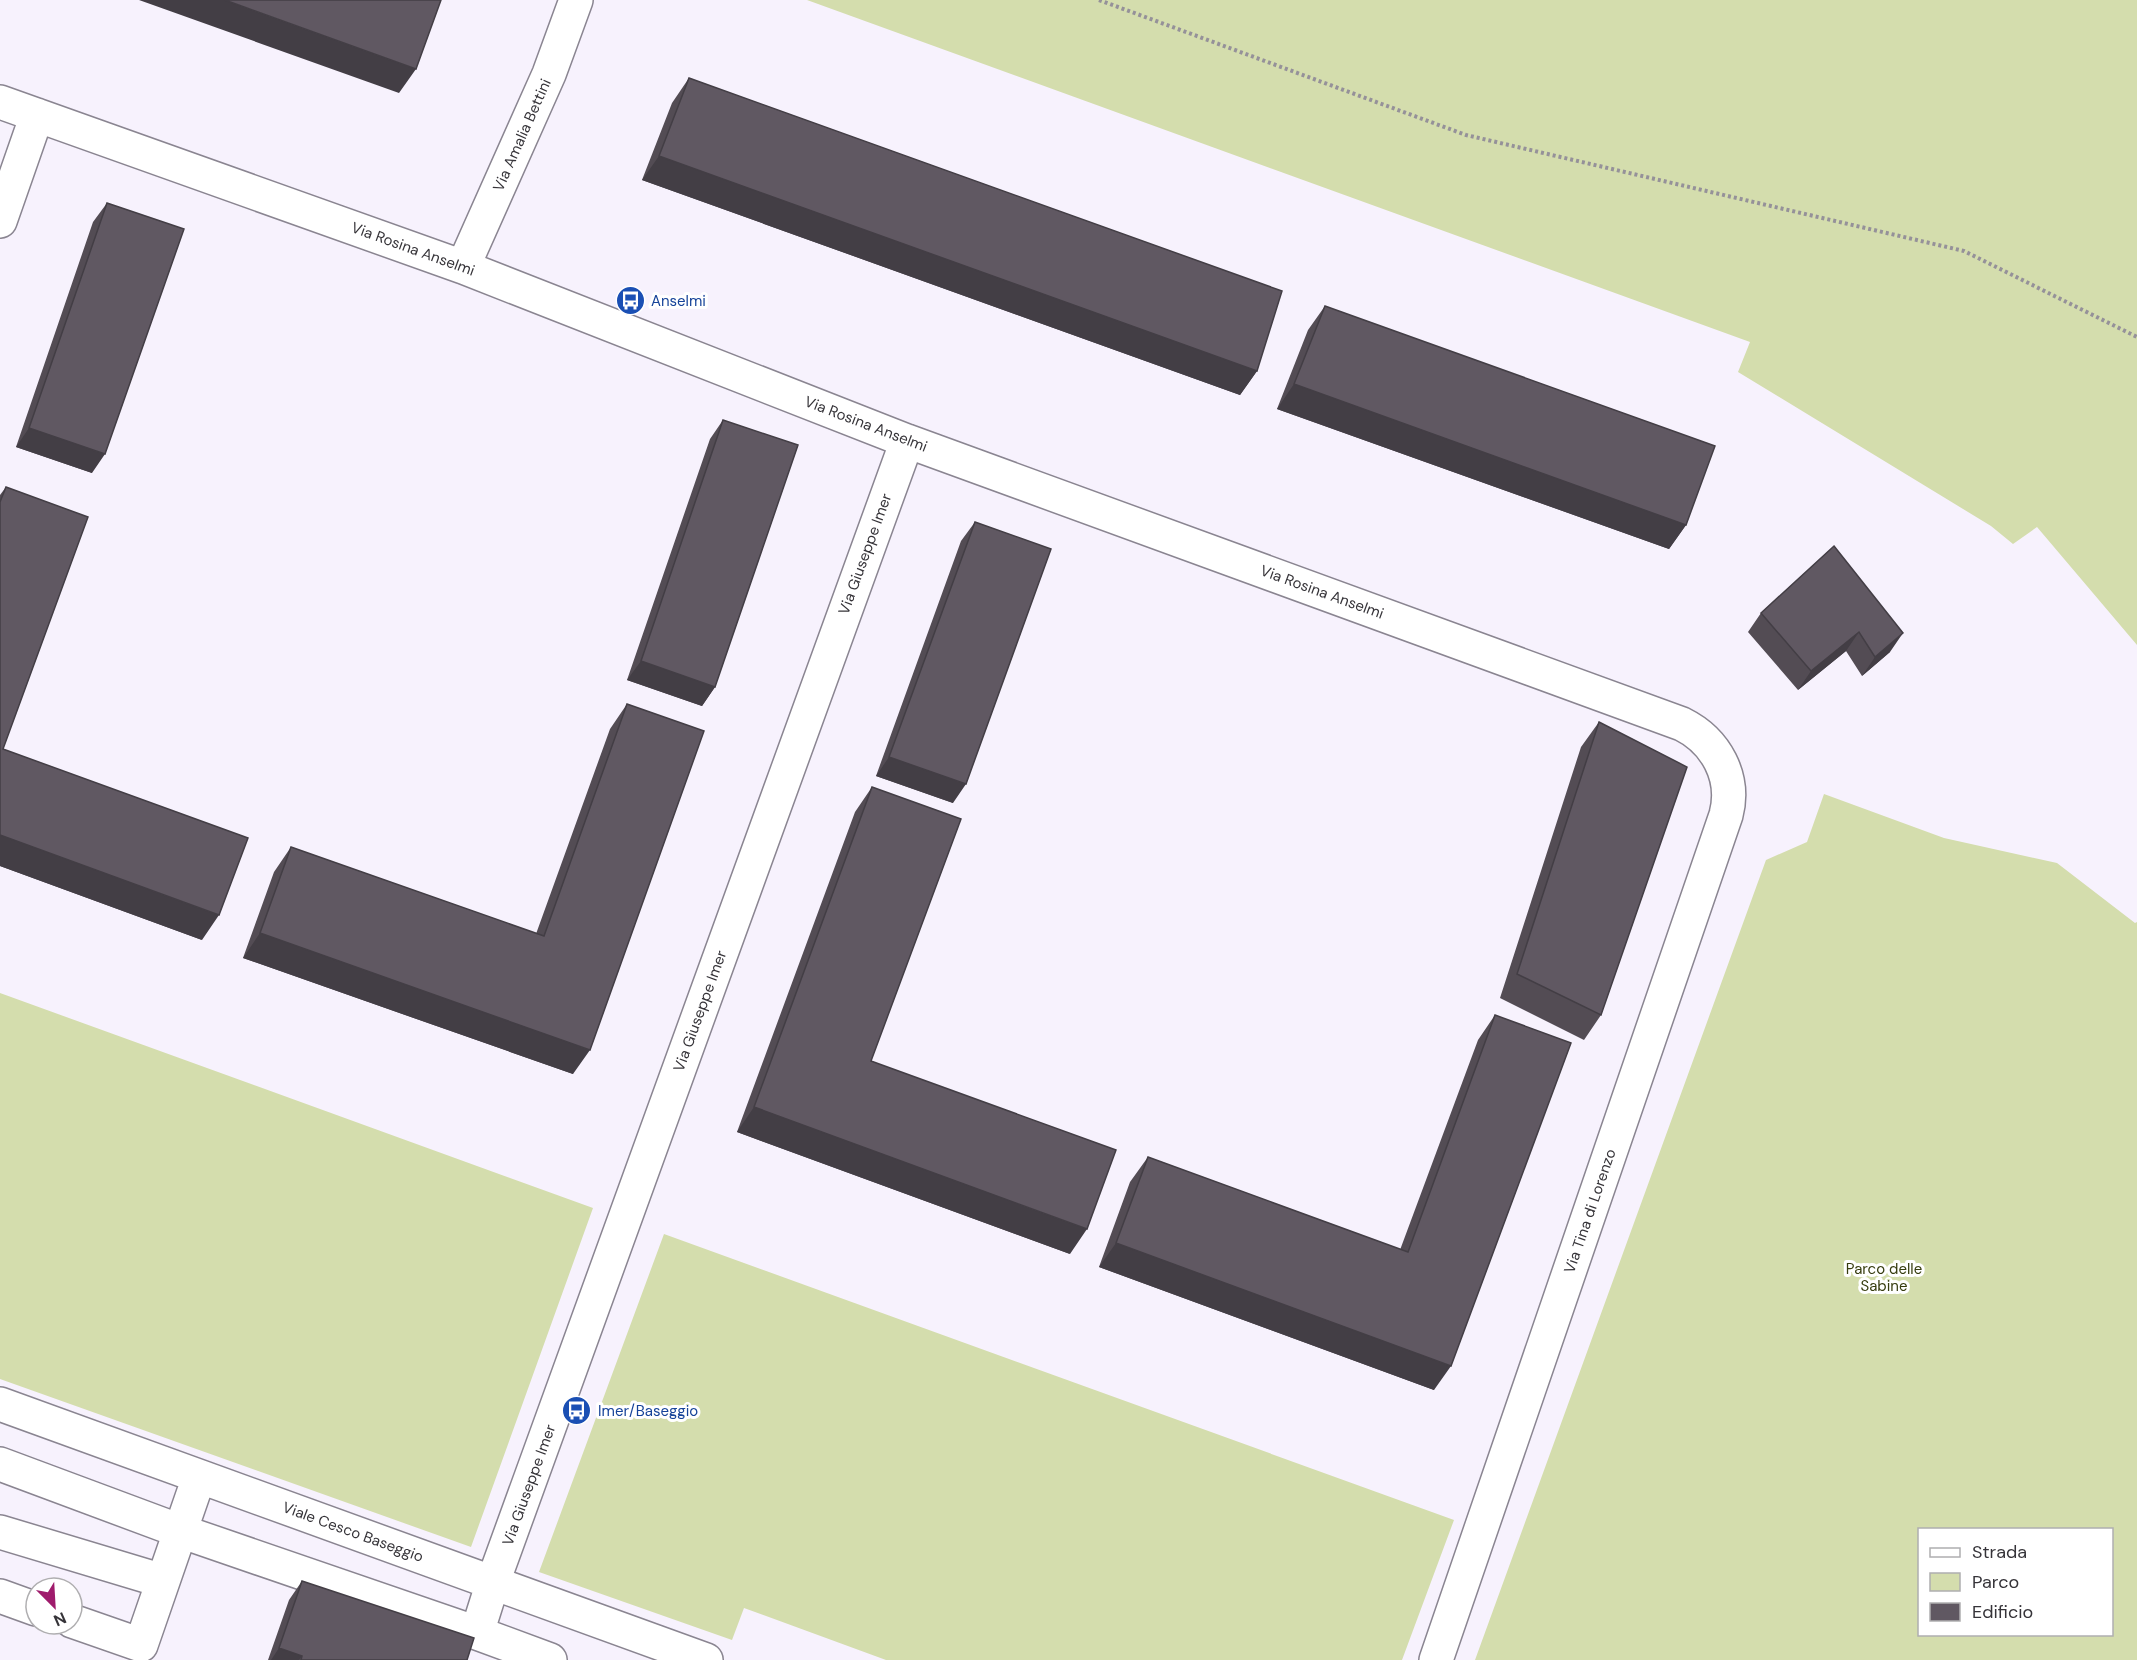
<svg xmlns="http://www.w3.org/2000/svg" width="2137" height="1660" font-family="'DM Sans',sans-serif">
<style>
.green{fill:#d4ddad;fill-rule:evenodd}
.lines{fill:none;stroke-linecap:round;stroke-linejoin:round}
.minor-casing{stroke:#8a8591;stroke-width:36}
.path{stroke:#959199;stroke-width:4;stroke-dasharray:3 3;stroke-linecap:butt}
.minor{stroke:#fff;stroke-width:33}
.wall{fill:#534c54}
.shaded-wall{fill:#433e45}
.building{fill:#605862;stroke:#433e45;stroke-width:1.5}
.labels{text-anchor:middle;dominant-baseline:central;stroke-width:6;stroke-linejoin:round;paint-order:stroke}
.street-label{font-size:15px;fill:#363439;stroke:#fff}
.transit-label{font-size:15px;fill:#164399;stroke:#fff;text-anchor:start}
.park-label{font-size:15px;fill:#363c0e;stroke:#fff}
</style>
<rect width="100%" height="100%" fill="#f7f2fd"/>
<!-- green -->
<path class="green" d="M807,0h1330v645l-100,-118 -24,17 -22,-18 -253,-154 12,-30z
M1824,794l120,44 113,25 78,60 2,-1v738h-662l291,-800 41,-18zM1920,1530h192v104h-192z
M0,993l593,215 -122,339 -471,-168z
M664,1234l790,286 -52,140h-516l-142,-52 -12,32 -193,-68z"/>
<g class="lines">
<defs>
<path id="minor" d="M0,102l463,165 444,174 775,283c34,17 54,53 44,91l-290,845
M0,221l37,-106
M463,267l86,-193 27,-74
M0,1404l706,256
M0,1464l180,67 297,102 73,27
M0,1532l163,49
M0,1596l36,13
M72,1621l69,24 58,-168
M477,1633l16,-51 414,-1141"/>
</defs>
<!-- minor casing -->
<use href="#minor" class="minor-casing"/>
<!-- path -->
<path class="path" d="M1099,0l367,135 498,116 173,86"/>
<!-- minor -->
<use href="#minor" class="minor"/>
</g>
<!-- wall -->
<path class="wall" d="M689,78l568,293 -17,24 -598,-215 30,-77z
M107,203l-15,270 -76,-26 77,-225z
M1325,306l361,219 -17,24 -392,-140 31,-79z
M723,420l-8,267 -13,19 -75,-26 83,-241z
M6,487l-3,262 199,191 -202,-74v-371z
M975,522l-22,281 -77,-27 85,-235z
M1834,546l56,106 -28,24 -16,-25 -48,39 -50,-58 13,-19z
M627,704l-54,370 -330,-116 31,-86 17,-25 245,87 74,-205z
M1599,722l2,293 -17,25 -84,-42 81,-251z
M872,787l-1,274 199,193 -333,-122 118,-320z
M1495,1015l-61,375 -335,-123 31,-85 18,-25 252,93 78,-210z
M302,1581l165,79h-199l21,-60z"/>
<!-- shaded-wall -->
<path class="shaded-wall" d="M139,0h86l191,69 -17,24z
M659,156l598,215 -17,24 -598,-215z
M1294,384l392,141 -17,24 -392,-140z
M29,428l76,26 -13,19 -76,-26z
M1859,632l-13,19 -48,39 13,-19z
M1903,633l-13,19 -28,24 13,-19z
M641,661l74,26 -13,19 -75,-26z
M889,757l77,27 -13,19 -77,-27z
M0,835l219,80 -17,25 -202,-74z
M260,933l330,117 -17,24 -330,-116z
M754,1107l333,122 -17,25 -333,-122z
M1116,1243l335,123 -17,24 -335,-123z
M279,1648l23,8 -3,4h-28z"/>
<!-- building -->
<path class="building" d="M225,0h216l-25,69z
M689,78l593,213 -25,80 -598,-215z
M107,203l77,26 -79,225 -76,-26z
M1325,306l390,140 -29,79 -392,-141z
M723,420l75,25 -83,242 -74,-26z
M6,487l82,30 -85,232 245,89 -29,77 -219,-80v-333z
M975,522l76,27 -85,235 -77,-27z
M1834,546l69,87 -28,24 -16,-25 -48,39 -50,-58z
M627,704l77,27 -114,319 -330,-117 31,-86 253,89z
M1599,722l88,45 -86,248 -84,-41z
M872,787l89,32 -90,242 245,89 -29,79 -333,-122z
M1495,1015l76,28 -120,323 -335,-123 32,-86 260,95z
M302,1581l172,57 -7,22h-166l1,-4 -23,-8z"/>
<!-- icons -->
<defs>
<symbol id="bus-disc" viewBox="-11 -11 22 22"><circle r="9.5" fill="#1a4fb4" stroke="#fff"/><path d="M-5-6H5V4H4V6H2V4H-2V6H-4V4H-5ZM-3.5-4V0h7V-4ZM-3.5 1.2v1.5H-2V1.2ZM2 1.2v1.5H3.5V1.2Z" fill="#fff"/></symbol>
</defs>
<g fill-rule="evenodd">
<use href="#bus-disc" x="614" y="284" width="33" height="33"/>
<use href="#bus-disc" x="560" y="1394" width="33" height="33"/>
</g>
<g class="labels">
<!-- street labels -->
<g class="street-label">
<text transform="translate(522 135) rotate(-66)">Via Amalia Bettini</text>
<text transform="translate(413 249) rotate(20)">Via Rosina Anselmi</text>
<text transform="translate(866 424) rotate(21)">Via Rosina Anselmi</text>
<text transform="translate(865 554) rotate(-70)">Via Giuseppe Imer</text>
<text transform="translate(1322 592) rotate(20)">Via Rosina Anselmi</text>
<text transform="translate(700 1011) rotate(-70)">Via Giuseppe Imer</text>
<text transform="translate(1590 1211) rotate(-71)">Via Tina di Lorenzo</text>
<text transform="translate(529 1485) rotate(-70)">Via Giuseppe Imer</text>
<text transform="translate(353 1532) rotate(20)">Viale Cesco Baseggio</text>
</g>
<!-- transit labels -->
<g class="transit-label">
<text x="651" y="301">Anselmi</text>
<text x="598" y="1411">Imer/Baseggio</text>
</g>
<!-- park labels -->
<g class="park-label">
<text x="1884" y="1269">Parco delle<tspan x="1884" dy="17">Sabine</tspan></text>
</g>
</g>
<!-- legend -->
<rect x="1918" y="1528" width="195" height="108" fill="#ffffff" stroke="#afaeb0" stroke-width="1.5"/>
<rect x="1930" y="1548" width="30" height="9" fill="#ffffff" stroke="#afaeb0" stroke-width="1.5"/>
<text x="1972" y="1558" font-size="18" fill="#363439">Strada</text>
<rect x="1930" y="1573" width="30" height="18" fill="#d4ddad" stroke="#afaeb0" stroke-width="1.5"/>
<text x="1972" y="1588" font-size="18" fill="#363439">Parco</text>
<rect x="1930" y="1603" width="30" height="18" fill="#605862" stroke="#afaeb0" stroke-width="1.5"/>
<text x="1972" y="1618" font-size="18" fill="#363439">Edificio</text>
<!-- north arrow -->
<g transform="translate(54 1606) rotate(156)"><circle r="28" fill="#ffffff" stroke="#afaeb0" stroke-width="1.5"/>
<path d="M0-4.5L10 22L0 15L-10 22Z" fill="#9f1b6c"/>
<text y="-9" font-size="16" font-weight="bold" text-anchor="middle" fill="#363439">N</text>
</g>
</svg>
